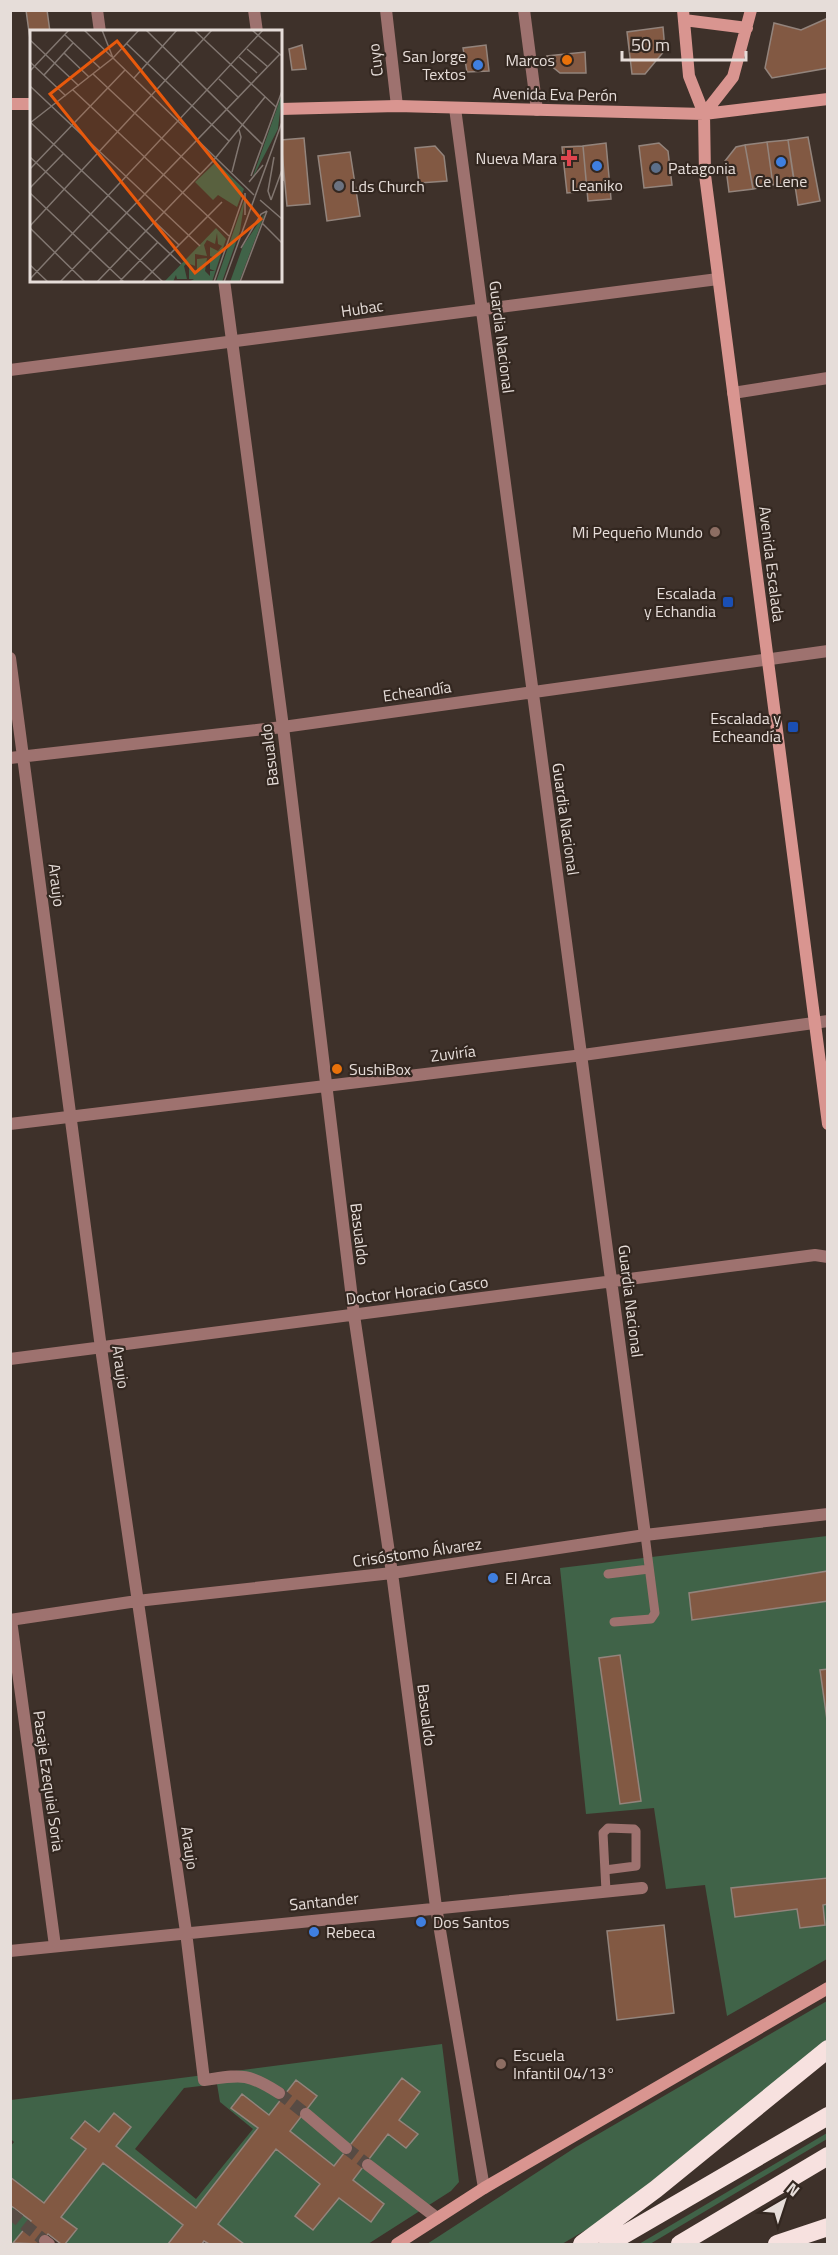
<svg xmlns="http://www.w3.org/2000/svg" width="838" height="2255" font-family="'Titillium Web',sans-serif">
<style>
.green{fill:#406348;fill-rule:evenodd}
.building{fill:#825943;stroke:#93847c;stroke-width:1.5}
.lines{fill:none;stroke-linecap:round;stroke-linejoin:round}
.street-tunnel{stroke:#574b44;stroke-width:12;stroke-dasharray:12 6;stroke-linecap:butt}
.lane{stroke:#9e726f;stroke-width:9}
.street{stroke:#9e726f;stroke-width:12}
.secondary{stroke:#d99590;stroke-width:12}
.highway{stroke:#f7e1df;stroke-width:18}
.food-dot{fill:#e8710a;stroke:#332720;stroke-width:2}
.shop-dot{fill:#3f7fe0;stroke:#332720;stroke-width:2}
.health-dot{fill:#e0444e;stroke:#332720;stroke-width:2}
.service-dot{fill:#5c6f8a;stroke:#332720;stroke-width:2}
.worship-dot{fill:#6b7280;stroke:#332720;stroke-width:2}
.education-dot{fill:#8d6e63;stroke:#332720;stroke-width:2}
.transit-dot{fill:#1a4fb4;stroke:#332720;stroke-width:2}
.labels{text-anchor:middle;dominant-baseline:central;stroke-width:4.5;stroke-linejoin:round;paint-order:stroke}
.poi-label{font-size:16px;fill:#e6ddd9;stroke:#332720;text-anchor:start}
.street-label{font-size:16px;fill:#e6ddd9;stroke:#332720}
.inset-road{fill:none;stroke:#817670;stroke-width:1.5}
.view{fill:#e8590c;fill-opacity:0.15;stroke:#e8590c;stroke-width:3}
.inset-edge{fill:none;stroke:#e6ddd9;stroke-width:3}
</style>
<rect width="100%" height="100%" fill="#3e312a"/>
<!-- green -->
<path class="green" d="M827,1536v35l-138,23 4,26 134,-19v68l-7,1 8,57 -1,151 -96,11 4,28 62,-8 3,19 25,-3 -2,-20 4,-1v55l-100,57 -22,-131 -39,4 -12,-81 -68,6 -26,-246zM599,1658l42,143h-1l-20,3z
M827,2001v39l-221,178 -44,26h-135l149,-97z
M442,2044l17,138 -8,9 -83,53h-124l-26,-20 58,-75 44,35 -25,32 18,14 26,-32 32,24 13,-18 -31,-24 35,-46 18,14 11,-13 -18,-15 21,-28 -18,-14 -68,88 -44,-35 26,-35 -20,-16 -27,35 -27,-21 -11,14 27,20 -62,80 -80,-62 15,-19 -17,-14 -15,19 -15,-11 -13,17 15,11 -42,54 -33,-26 -1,-30 4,-5 -3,-3v-39zM217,2084l3,18 33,27 -57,70 -61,-50 49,-61z
M827,2133v6l-177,105h-11z
M103,2163l80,62 -15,19h-103l12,-15 -16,-12z
M10,2205l21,16 -17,22 1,1h-4z"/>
<!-- building -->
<path class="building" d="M26,10h21l3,22h-18v22z
M828,18v50l-56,10 -7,-10 9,-45 27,7z
M663,27l2,23 -20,24h-13l-5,-42z
M302,45l4,24 -14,1 -3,-21z
M486,45l3,26 -22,1 -4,-24z
M585,52l1,21h-26l-11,-9 -2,-8z
M808,137l12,64 -22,4 -10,-65z
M304,138l6,66 -23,2 -6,-66z
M280,140l4,40 -4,1z
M788,140l6,42 -21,3 -6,-43z
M767,142l6,43 -20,4 -8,-44z
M606,143l5,56 -23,2 -5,-55z
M659,143l9,8 4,34 -28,3 -5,-42z
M745,145l8,44 -24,3 -4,-31 11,-14z
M435,146l9,10 3,25 -28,2 -4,-35z
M583,146l4,45 -20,2 -5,-46z
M350,152l10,64 -33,5 -9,-65z
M828,1571v30l-136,19 -3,-27z
M620,1655l21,146 -21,3 -21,-146z
M828,1669v58l-8,-57z
M828,1878v26l-5,1 2,20 -25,3 -3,-19 -62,8 -4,-29z
M664,1925l10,88 -57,7 -10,-89z
M402,2078l18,14 -21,28 19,14 -12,14 -18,-14 -35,46 31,24 -13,18 -32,-24 -26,32 -18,-14 25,-32 -44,-35 -58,75 26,20h-35l-5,-3 -2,3h-34l15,-19 -80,-62 -42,54 16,12 -12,15h-4l-13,-10 -8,10 -27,-1 18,-22 -21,-16v-28l34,26 42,-54 -15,-11 14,-17 14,11 15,-19 17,14 -15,19 80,62 62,-80 -27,-20 11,-14 27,21 27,-35 21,16 -27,35 44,35z"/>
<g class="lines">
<!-- street-tunnel -->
<path class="street-tunnel" d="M279,2093l27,21
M346,2148l22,17
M10,2213l35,28"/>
<!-- lane -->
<path class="lane" d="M608,1574l41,-5
M614,1622l37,-3 4,-6 -10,-78
M605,1870l31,-4v-35l-2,-2 -26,-1 -5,5 3,58"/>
<!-- street -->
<path class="street" d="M97,10l3,22
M254,10l3,22
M386,10l11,96
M524,10l13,100
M455,108l190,1427
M224,280l59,447 71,588 38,258 44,334 48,281
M10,370l708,-91
M733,393l95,-15
M10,658l91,690 85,584 18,148c37,-5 42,-8 75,13
M10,758l273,-31 545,-76
M10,1124l573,-69 245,-34
M10,1359l805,-104 13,2
M10,1620l127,-19 255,-28 253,-38 183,-21
M11,1620l44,326
M10,1951l632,-63
M306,2114l40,34
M368,2165l69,53
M45,2241l4,3"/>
<!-- secondary -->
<path class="secondary" d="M683,10l6,66 15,38 1,61 123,949
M684,20l63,8
M10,104h22
M280,109l117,-3 307,8 124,-15
M704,114l29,-37 18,-67
M397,2244l87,-56 344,-200"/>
<!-- highway -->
<path class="highway" d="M582,2244l74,-55 172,-140
M608,2244l220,-128
M680,2244l148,-88
M777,2244l51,-17"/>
</g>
<!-- markers -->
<g class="food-dot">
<circle cx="567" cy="60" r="6"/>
<circle cx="337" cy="1069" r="6"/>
</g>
<g class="shop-dot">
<circle cx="478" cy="65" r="6"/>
<circle cx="781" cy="162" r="6"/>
<circle cx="597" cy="166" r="6"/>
<circle cx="493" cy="1578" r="6"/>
<circle cx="421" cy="1922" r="6"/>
<circle cx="314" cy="1932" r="6"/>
</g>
<path class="health-dot" d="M566 149h6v6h6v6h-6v6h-6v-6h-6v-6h6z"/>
<circle class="service-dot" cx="656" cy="168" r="6"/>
<circle class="worship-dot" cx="339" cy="186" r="6"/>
<g class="education-dot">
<circle cx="715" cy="532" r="6"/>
<circle cx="501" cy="2064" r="6"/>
</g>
<g class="transit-dot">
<rect x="722" y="596" width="12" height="12" rx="3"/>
<rect x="787" y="721" width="12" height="12" rx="3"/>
</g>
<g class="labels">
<!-- poi labels -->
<g class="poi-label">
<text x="466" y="56" text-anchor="end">San Jorge<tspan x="466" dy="18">Textos</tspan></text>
<text x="555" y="60" text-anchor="end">Marcos</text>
<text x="557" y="158" text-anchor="end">Nueva Mara</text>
<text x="668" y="168">Patagonia</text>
<text x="781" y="181" text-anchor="middle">Ce Lene</text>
<text x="597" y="185" text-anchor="middle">Leaniko</text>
<text x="351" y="186">Lds Church</text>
<text x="703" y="532" text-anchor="end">Mi Pequeño Mundo</text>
<text x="716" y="593" text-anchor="end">Escalada<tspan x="716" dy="18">y Echandia</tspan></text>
<text x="781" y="718" text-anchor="end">Escalada y<tspan x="781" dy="18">Echeandía</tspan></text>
<text x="349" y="1069">SushiBox</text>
<text x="505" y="1578">El Arca</text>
<text x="433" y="1922">Dos Santos</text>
<text x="326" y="1932">Rebeca</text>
<text x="513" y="2055">Escuela<tspan x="513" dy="18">Infantil 04/13°</tspan></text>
</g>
<!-- street labels -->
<g class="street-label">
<text transform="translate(375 60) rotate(-97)">Cuyo</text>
<text transform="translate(555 94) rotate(1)">Avenida Eva Perón</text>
<text transform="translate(362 308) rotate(-8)">Hubac</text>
<text transform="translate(502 337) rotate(83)">Guardia Nacional</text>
<text transform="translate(772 564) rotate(83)">Avenida Escalada</text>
<text transform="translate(417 691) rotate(-8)">Echeandía</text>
<text transform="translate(269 755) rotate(-97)">Basualdo</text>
<text transform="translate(566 819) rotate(82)">Guardia Nacional</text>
<text transform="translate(57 885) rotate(83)">Araujo</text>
<text transform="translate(453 1053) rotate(-7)">Zuviría</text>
<text transform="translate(360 1234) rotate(83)">Basualdo</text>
<text transform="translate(417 1290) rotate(-7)">Doctor Horacio Casco</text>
<text transform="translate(631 1301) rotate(83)">Guardia Nacional</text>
<text transform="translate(121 1367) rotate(82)">Araujo</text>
<text transform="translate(417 1552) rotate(-8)">Crisóstomo Álvarez</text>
<text transform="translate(427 1715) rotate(83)">Basualdo</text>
<text transform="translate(49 1781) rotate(82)">Pasaje Ezequiel Soria</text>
<text transform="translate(190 1848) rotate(82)">Araujo</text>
<text transform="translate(324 1901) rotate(-6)">Santander</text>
</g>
</g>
<!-- overview -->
<g transform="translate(30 30)">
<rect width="252" height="252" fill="#3e312a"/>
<path d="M252,64l-4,35 -26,50zM186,132l28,27 -7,18 -19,-12 -5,5 -18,-18zM215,168l-5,33 -18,51h-6zM235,183l-26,69h-9l13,-36zM186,198l10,11 -14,43h-23l5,-3h-5v-11l8,3v-12l10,-1 -2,13 5,5v-5h5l-5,-2v-11h5l-5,-2v-9l8,4 4,-5 -4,-2 -1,-11 -2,11 -8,-4 -3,5 3,11 -12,-2v12l-8,-3 -3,3 3,13h-10l-1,-4 -3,7h-9z" fill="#406348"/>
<path class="inset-road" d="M54,0l28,27M72,0l11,28M116,0l117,115M164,0l82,77M222,0l30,26M35,5l35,33M0,10l49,46M97,14l102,97M217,19l21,18M34,23l25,24M209,27l18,16M83,28l141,137M0,32l36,34M0,41l39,-41M63,44l107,100M14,45l29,-32M104,48l43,-48M189,49l20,19M0,56l170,160M43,60l156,146M0,92l151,142M0,93l83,-65 26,-28M0,127l133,125M0,139l95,-99M202,142l9,-35 -2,-7M221,146l31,-85M219,152l14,-17M0,158l34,-35M0,163l94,89M230,170l22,19M241,170l11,-30M241,170l-3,-9 6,-34M215,185v-22M125,192l24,23M232,193l20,20M0,196l182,-196M0,198l55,54M211,218l20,-34 6,-3M0,235l18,17M0,249l233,-249M90,251l38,-39M30,252l220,-228M67,252l116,-121 52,-64M112,252l80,-80M184,252l29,-84M194,252l58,-160M210,252l27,-71"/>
<path class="view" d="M87,11l144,178 -66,54 -145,-179z"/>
<rect width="252" height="252" class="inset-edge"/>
</g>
<!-- border -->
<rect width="838" height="2255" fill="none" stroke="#e6ddd9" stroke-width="24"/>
<!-- north arrow -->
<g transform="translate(784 2201) rotate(39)" stroke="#332720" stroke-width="4.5" paint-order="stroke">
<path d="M0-4.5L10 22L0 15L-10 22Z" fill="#e6ddd9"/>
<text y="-9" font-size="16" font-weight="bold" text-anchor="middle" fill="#e6ddd9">N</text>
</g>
<!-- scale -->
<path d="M622 51v9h124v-9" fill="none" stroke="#e6ddd9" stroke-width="3"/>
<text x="631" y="51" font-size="18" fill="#e6ddd9" stroke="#332720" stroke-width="4.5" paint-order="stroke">50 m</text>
</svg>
